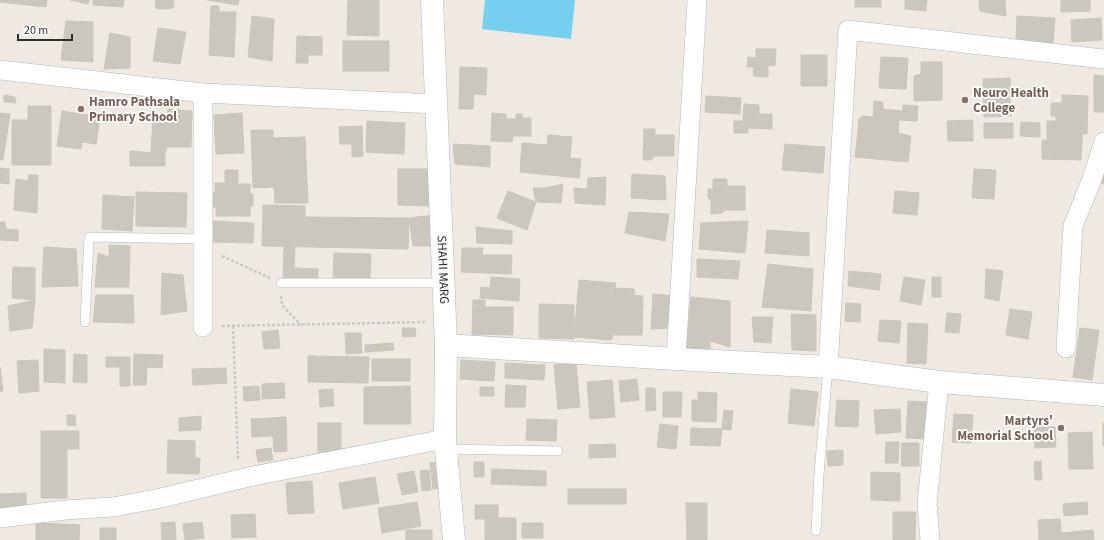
<svg xmlns="http://www.w3.org/2000/svg" width="1104" height="540" font-family="'Source Sans 3',sans-serif">
<style>
.water{fill:#75cff0}
.building{fill:#cbc7bf;stroke:#cbc5ba}
.lines{fill:none;stroke-linecap:round;stroke-linejoin:round}
.lane-casing{stroke:#b4b7c1;stroke-width:10}
.street-casing{stroke:#b4b7c1;stroke-width:20}
.secondary-casing{stroke:#b4b7c1;stroke-width:23}
.path{stroke:#c9c9c9;stroke-width:2.5;stroke-dasharray:3 2;stroke-linecap:butt}
.lane{stroke:#fff;stroke-width:9}
.street{stroke:#fff;stroke-width:19}
.secondary{stroke:#fff;stroke-width:22}
.education-dot{fill:#8d6e63;stroke:#fff;stroke-width:1.5}
.labels{text-anchor:middle;dominant-baseline:central;stroke-width:3.5;stroke-linejoin:round;paint-order:stroke}
.education-label{font-size:13px;font-weight:bold;fill:#785e54;stroke:#fff;text-anchor:start}
.street-label{font-size:13px;fill:#2e2e2e;stroke:#fff}
</style>
<rect width="100%" height="100%" fill="#efe9e1"/>
<!-- water -->
<path class="water" d="M485,0h90l-4,39 -89,-10z"/>
<!-- building -->
<path class="building" d="M0,0h47l-1,7 -46,-5z
M70,0h19l-1,4z
M93,0h31l-1,7 -30,-2z
M156,0h18l-1,8 -10,1 -8,-1z
M207,0h32l-1,5z
M348,0h31v36l-32,-1z
M855,0h26v7h-26z
M905,0h22l-1,11 -21,-2z
M979,0h26l1,16 -26,-5z
M1061,0h29v11l-29,1z
M211,6h8v6h17l-2,45 -25,-2z
M252,16l22,3 -2,42 -24,-4z
M1017,16l38,2 -2,26 -37,-2z
M1101,18l1,22 -30,2 -1,-22z
M66,21l27,1v40l-32,-2z
M158,28l28,4 -6,32 -27,-3z
M110,33l20,4v31l-26,1z
M297,36l25,1v18h-14v8h-12z
M343,41h46v30h-46z
M756,49h20l-1,17 -7,-1v12l-15,-1 1,-9h-7l1,-10 8,1z
M801,55h26v31h-26z
M881,57l27,1 -2,31 -27,-1z
M921,62h21v38l-28,1v-25l7,-2z
M460,67l27,1 -1,27 -12,-1 -1,15h-14z
M1094,75l10,1v36h-10z
M1010,78l1,38 -27,1 -1,-38z
M4,95l11,2 1,6 -12,-1z
M1062,95l26,1 -1,38h-5v7l-35,-1v-19h9v-5h-5v-13h11z
M706,96l35,2 -1,16 -35,-2z
M874,101l9,1v7l20,2v-6l15,1 -1,15 -18,-1 -1,13 -40,-2 1,-12 4,-3 10,1z
M744,104l15,1v9h13v15l-24,-1v5h-14v-12h9z
M28,106h23v59h-39v-45h16z
M168,109l24,2 -1,36h-24l-2,7 -14,-1 2,-36 14,2z
M62,111l38,6 -4,27 -14,-2 -1,7 -24,-3z
M0,113l10,1 -7,46h-3z
M242,113l2,40 -28,1 -2,-39z
M492,113l14,1v5h10v-5h6v4h9v18h-18l-1,6 -21,-1z
M973,120v21h-25l-1,-20z
M367,121l38,2 -1,31 -38,-2z
M1021,122l19,1v14l-20,-1z
M984,123h29v15h-29z
M362,126l1,30 -11,1v-13h-12l-1,-17z
M644,129h11v6h19v21h-20l-3,4h-8z
M251,130h22v8l32,-1 3,66h-33l-1,-16 -21,1z
M858,131l40,2 13,3 -3,26 -53,-5z
M548,135l24,2 -2,21 11,1 -2,19 -59,-6 2,-29 25,2z
M1042,140l40,1 -1,19 -39,-1z
M453,144l37,2v21l-35,-3z
M785,144l40,3 -2,26 -41,-3z
M130,151l35,3v12h-35z
M0,168l9,1v15l-9,-1z
M1104,168v16l-4,-1z
M398,169h36v37l-36,-1z
M974,169l22,1 -2,29 -22,-1z
M225,170h13v14h12v10h3v12h-3v10h-34v-9h-6v-15h5v-9h10z
M632,174l33,2 1,24 -35,-2z
M28,175h10l-1,38 -23,-3 2,-31 13,2z
M606,177l-1,28 -30,-2 -1,-15 13,1 1,-11z
M713,179h14v7h18v24h-20l-3,3 -11,1v-14l-3,-2v-9h5z
M563,184l-2,19 -25,-1 -3,-14h13z
M508,191l28,11 -9,28 -30,-12z
M895,191l24,2 -2,22 -24,-2z
M136,192l51,1 -1,34 -50,-1z
M103,195l31,2 -2,34 -30,-2z
M263,205l42,1v11l104,1 -1,31 -146,-3z
M629,212l40,2 -4,27 -40,-8z
M435,215v31h-22l-4,-28z
M212,221l42,2 -1,20 -41,-1z
M748,221l-3,32 -46,-4 2,-26z
M0,222h5l1,7 12,1v11l-18,-1z
M476,227l36,4v13l-35,-1z
M767,230l42,3v23l-44,-3z
M109,245l21,1 -1,41h-34l3,-34 11,4z
M44,247l32,2 2,37 -36,1z
M284,247h11l-1,21 24,1v11l-35,-1z
M462,248h21l-1,7h30l-1,19 -50,-2z
M334,253l37,1 -1,26h-37z
M697,259l43,2 -2,18 -41,-2z
M768,264l45,5 -2,42 -49,-4z
M13,267l22,1v32l-23,-2z
M986,269l17,2 -4,30 -14,-3z
M849,271l32,3 -2,16 -31,-4z
M162,273l21,2 4,36 -26,4z
M491,277l29,2 -1,22 -39,-3 1,-11 9,1z
M904,277l21,3 -4,25 -21,-4z
M932,277h9v20h-9z
M579,280l37,3 -1,5 -2,47 -2,5 -37,-3z
M615,288l19,1v6l9,1 -1,39h-29z
M653,294l21,2 -3,32 -20,1z
M96,295h37l1,28 -41,-1z
M691,297l39,4v46l-20,-6v15l-24,-4z
M35,300l-3,28 -22,3 -2,-25z
M473,300h12v7h28v28l-41,-1z
M846,303l15,1 -1,18 -15,-1z
M539,304l35,1v34l-35,-1z
M1010,309l22,3 -4,27 -22,-4z
M947,313l14,1 -2,19 -14,-1z
M791,314l25,1v36l-24,-1z
M752,317h21l-2,26 -17,-1z
M880,320l21,1 -2,22 -21,-2z
M908,323l20,1 -2,40 -19,-1z
M402,328h13l1,8 -13,1z
M1080,328l19,2 -7,50 -19,-3z
M278,330l2,18 -16,1 -2,-17z
M345,333h16l1,20 -16,1z
M393,343l1,7 -29,2v-7z
M44,349l21,1v33l-21,-1z
M74,354l13,1v28l-14,-1z
M134,354l29,1 -1,13 -15,-1 -1,18h-13z
M308,356l61,1 -1,26 -60,-1z
M106,357h24v29h-10v-19h-14z
M372,359h38v22h-38z
M38,360l1,31 -20,2 -2,-32z
M461,360l34,2 -1,19 -34,-2z
M505,363l40,2 -1,15 -39,-2z
M576,363l4,44 -22,2 -4,-44z
M0,367l3,24h-3z
M226,368l1,15 -34,2 -1,-16z
M637,379l2,21 -18,2 -2,-21z
M612,380l3,37 -25,2 -3,-37z
M284,383l1,15 -23,1v-15z
M506,385l20,1 -1,21h-20z
M259,386l1,14 -16,1 -1,-14z
M410,386l1,38h-47v-37z
M480,387h14v9h-14z
M646,388h9l1,22 -10,1z
M333,389l1,17 -14,1 -1,-17z
M791,389l27,3 -4,34 -26,-3z
M663,392h19l-1,25h-18z
M698,392l19,1 -1,29 -24,-1v-21h6z
M837,400l22,1 -1,26 -23,-1z
M908,401l21,1 -2,37 -21,-1z
M900,409l1,23 -25,2 -2,-24z
M724,410l9,1 -2,19 -9,-1z
M954,414l19,1 -2,28 -19,-1z
M67,415h8l1,11 -9,-1z
M201,416v14l-22,1v-13z
M286,417l1,34 -13,1 -1,-16 -21,1 -1,-18z
M527,419l30,1 -1,21 -30,-1z
M318,423h23v29h-23z
M1103,423h1v23h-1z
M660,424l18,2 -2,23 -19,-2z
M1034,427h21l1,20 -21,1z
M691,428l31,1 -2,17 -30,-1z
M41,431h38v18h-12v49h-26z
M1092,432l1,37h-24l-1,-36z
M168,440l27,1v17h5l-1,16 -32,-1z
M886,442h13l-1,21h-13z
M902,443h17v23h-18z
M615,444l1,13 -27,1v-13z
M271,448l2,12 -15,2 -2,-12z
M843,450v15l-15,1 -1,-15z
M1041,461l1,19h-7l-1,-18z
M443,462l2,26 -12,1 -3,-26z
M474,462h10v15h-10z
M492,469l54,2v15l-55,-2z
M429,470l2,20 -9,1 -2,-20z
M414,471l4,21 -16,3 -5,-21z
M871,472l29,1v28l-29,-1z
M375,477l4,26 -36,6 -4,-26z
M312,481l2,32 -26,1 -2,-31z
M568,489h58v15h-58z
M26,493v17l-26,1v-17z
M417,502l4,24 -39,7 -4,-25z
M1087,502l1,12 -24,2 -1,-12z
M686,503h21v37h-20z
M475,505h23v13h18v22h-31v-21h-10z
M893,512h23l-1,28h-22z
M255,514l1,23 -24,1 -1,-23z
M1060,519l1,14 32,-3 1,10h-55l-1,-20z
M175,522l1,18h-14l-1,-17z
M202,522l2,16 -19,2 -2,-16z
M36,523l44,2 -1,15h-43z
M522,523h21v15h-21z
M100,528h16v12h-16z
M406,530h26v10h-26z"/>
<g class="lines">
<defs>
<path id="lane" d="M281,283h162
M85,322l4,-85 114,2
M446,449l112,2
M816,531l3,-57 9,-107"/>
<path id="street" d="M0,70l203,23 233,11
M203,93v234
M1066,348l7,-122 19,-47 12,-37
M676,359l21,-359
M828,367l20,-337 256,29
M0,518l65,-8 48,-3 48,-9 92,-22 192,-37
M930,540l-3,-36 12,-122"/>
<g id="secondary">
<path id="s1" d="M432,0l14,345 -1,94 9,101"/>
<path d="M446,345l230,14 152,8 111,15 165,13"/>
</g>
</defs>
<!-- lane casing -->
<use href="#lane" class="lane-casing"/>
<!-- street casing -->
<use href="#street" class="street-casing"/>
<!-- secondary casing -->
<use href="#secondary" class="secondary-casing"/>
<!-- path -->
<path class="path" d="M222,256l48,22
M281,296l1,9 19,20
M222,326l203,-4
M233,326l5,135"/>
<!-- lane -->
<use href="#lane" class="lane"/>
<!-- street -->
<use href="#street" class="street"/>
<!-- secondary -->
<use href="#secondary" class="secondary"/>
</g>
<!-- markers -->
<g class="education-dot">
<circle cx="965" cy="100" r="4"/>
<circle cx="81" cy="109" r="4"/>
<circle cx="1061" cy="428" r="4"/>
</g>
<g class="labels">
<!-- education labels -->
<g class="education-label">
<text x="973" y="93">Neuro Health<tspan x="973" dy="15">College</tspan></text>
<text x="89" y="102">Hamro Pathsala<tspan x="89" dy="15">Primary School</tspan></text>
<text x="1053" y="421" text-anchor="end">Martyrs'<tspan x="1053" dy="15">Memorial School</tspan></text>
</g>
<!-- street labels -->
<g class="street-label">
<text stroke="none"><textPath href="#s1" startOffset="270">SHAHI MARG</textPath></text>
</g>
</g>
<!-- scale -->
<path d="M18 34v6h54v-6" fill="none" stroke="#2e2e2e" stroke-width="2"/>
<text x="24" y="34" font-size="12" fill="#2e2e2e" stroke="#ffffff" stroke-width="3" paint-order="stroke">20 m</text>
</svg>
